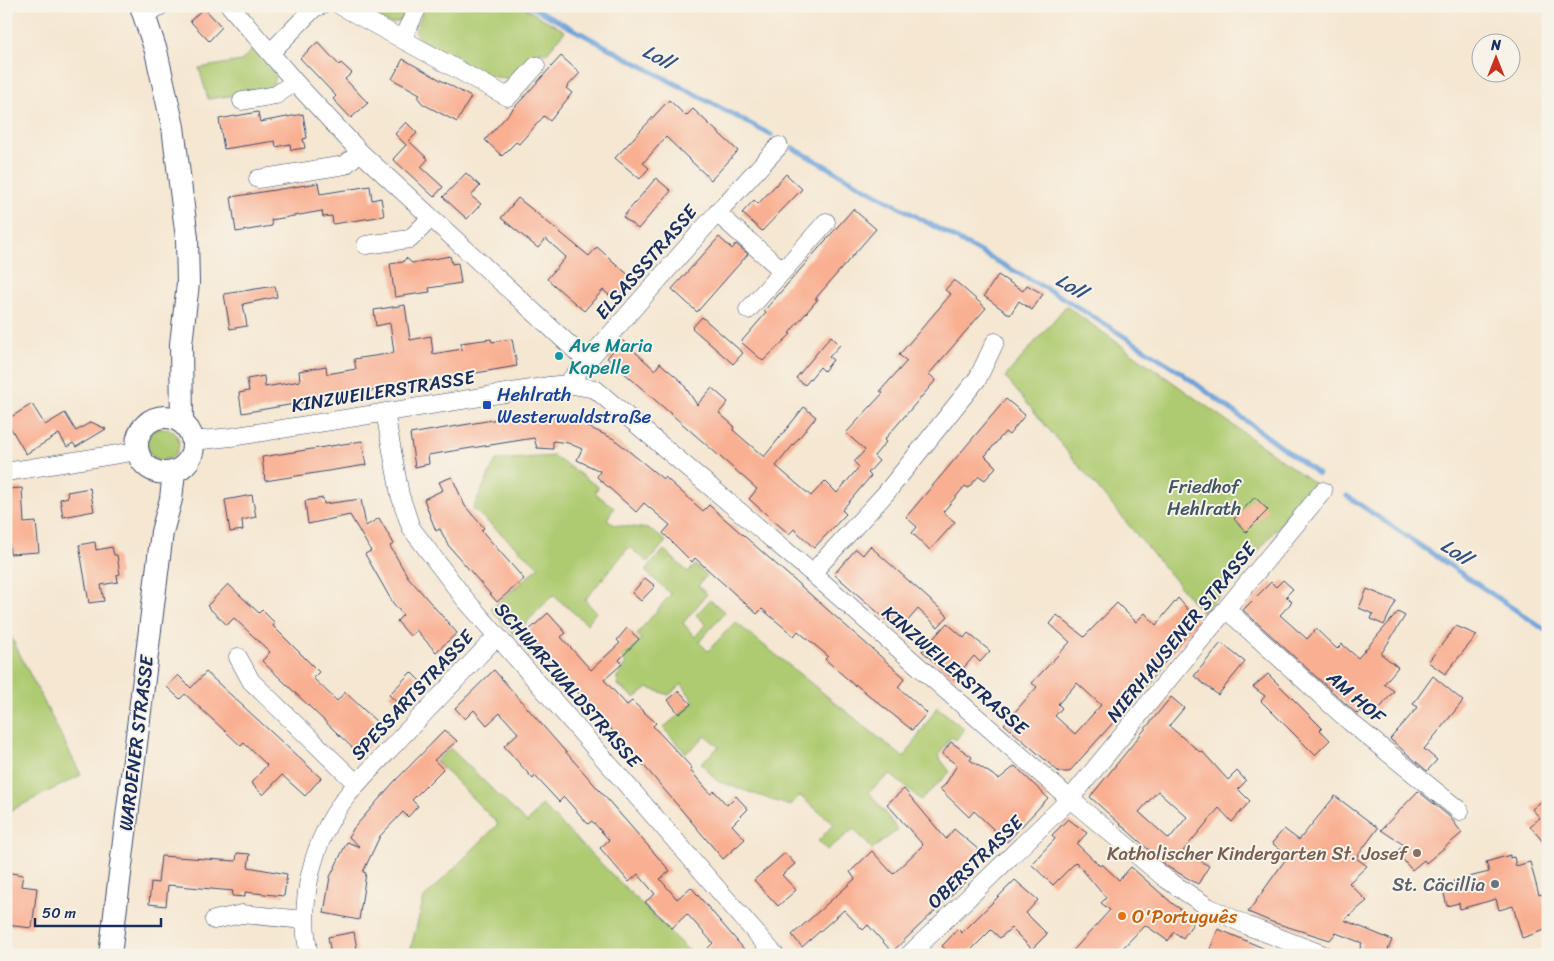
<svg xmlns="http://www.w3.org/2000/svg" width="1554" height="961" font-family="Sriracha,sans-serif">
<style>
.green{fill:#afcb71;stroke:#657d68}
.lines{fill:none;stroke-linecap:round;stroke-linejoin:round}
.stream{stroke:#6da3da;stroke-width:5}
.building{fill:#f9af91;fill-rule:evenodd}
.minor-casing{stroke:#3c4b6f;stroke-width:19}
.tertiary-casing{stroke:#3c4b6f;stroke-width:24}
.minor{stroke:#fff;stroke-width:18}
.tertiary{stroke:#fff;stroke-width:22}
.culture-dot{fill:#0f9aa8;stroke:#f7f3e8;stroke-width:2}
.transit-dot{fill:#1a4fb4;stroke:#f7f3e8;stroke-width:2}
.education-dot{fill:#8d6e63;stroke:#f7f3e8;stroke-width:2}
.worship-dot{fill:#6b7280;stroke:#f7f3e8;stroke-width:2}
.food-dot{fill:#e8710a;stroke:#f7f3e8;stroke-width:2}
.labels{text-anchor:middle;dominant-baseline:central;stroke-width:4;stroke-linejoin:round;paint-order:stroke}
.street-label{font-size:19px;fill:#1b2f5e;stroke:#f7f3e8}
.culture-label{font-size:19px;fill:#0d838f;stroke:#f7f3e8;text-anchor:start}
.transit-label{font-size:19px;fill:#164399;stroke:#f7f3e8;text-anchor:start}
.park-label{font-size:19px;fill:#405663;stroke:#f7f3e8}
.education-label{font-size:19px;fill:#785e54;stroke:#f7f3e8;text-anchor:end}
.worship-label{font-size:19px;fill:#5b616d;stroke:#f7f3e8;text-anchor:end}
.food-label{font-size:19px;fill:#c56008;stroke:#f7f3e8;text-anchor:start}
.water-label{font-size:20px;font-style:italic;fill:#345283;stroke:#f7f3e8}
</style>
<rect width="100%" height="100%" fill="#f7f3e8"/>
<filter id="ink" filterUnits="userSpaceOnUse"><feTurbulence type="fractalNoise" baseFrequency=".02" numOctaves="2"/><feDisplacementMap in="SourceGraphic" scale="10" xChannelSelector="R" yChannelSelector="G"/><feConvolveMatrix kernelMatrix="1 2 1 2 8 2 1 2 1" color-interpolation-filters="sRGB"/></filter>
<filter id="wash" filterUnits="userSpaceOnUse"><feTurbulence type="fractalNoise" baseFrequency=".0096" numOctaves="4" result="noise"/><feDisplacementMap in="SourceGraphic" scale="20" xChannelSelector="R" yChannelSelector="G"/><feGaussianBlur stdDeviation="1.12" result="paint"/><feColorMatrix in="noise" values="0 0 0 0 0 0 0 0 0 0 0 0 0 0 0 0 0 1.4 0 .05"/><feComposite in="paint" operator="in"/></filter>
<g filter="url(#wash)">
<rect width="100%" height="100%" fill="#f5e7d1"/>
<!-- green -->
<path class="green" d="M367,6h13l13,5 3,-5h14l-8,14 -11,4 -27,-12z
M425,6h96l44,25 -19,23 -5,-3 -26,28 -29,-3 -68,-38 -3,-6z
M253,49l23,26 -4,14 -5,2 -59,8 -9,-31 42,-7z
M1066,306l248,177 -82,100 -30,30 -197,-236z
M147 444a16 16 0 1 1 32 0a16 16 0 1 1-32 0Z
M554,456l44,31 -3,6 19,15 -7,11 8,6 34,4 17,12 -18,21 -19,-15 -44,53 11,12 -9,12 -34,-29 -39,40 -23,-26 48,-42 -66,-58 23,-49z
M664,550l24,22 7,-7 12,10 -9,11 9,8 -24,29 12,14 11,-13 -10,-9 14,-15 15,12 -26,30 9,9 27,-29 169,136 33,-51 27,22 -8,11 -5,-3 -13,19 12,16 -29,28 -31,-26 -21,18 29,38 -26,19 -18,-20 -27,21 -9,-9 16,-17 -34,-28 -10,10 -73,-25 -16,-18 18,-16 -13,-11 -20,17 -23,-25 31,-26 -12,-18 -13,11 -21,-7 -13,10 -17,-13 -1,-8 10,-14 -8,-8 5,-6 4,4 13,-14 -4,-5 34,-40 -26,-23z
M8,631l73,144 -75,38v-181z
M450,748l77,75 15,-18 151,150h-284l15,-57 74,-74 -62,-63z"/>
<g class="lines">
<!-- stream -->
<path class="stream" d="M530,6l241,129
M793,148l270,150 113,71 142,105
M1347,496l201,136"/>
</g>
<g id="blocks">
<!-- building -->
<path class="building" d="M204,8l18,19 -13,14 -19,-20z
M318,42l21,23 2,-2 11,10 -7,6 23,24 -17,15 -18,-19 3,-3 -36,-38z
M561,56l19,17 -14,15 6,5 -22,28 -6,-5 -25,28 -3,-2 -14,14 -17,-16z
M403,59l68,38 -14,25 -34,-18 -5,-6 2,-4 -28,-15z
M669,100l17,16 7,-7 45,42 -27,29 -45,-43 -23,26 6,5 -9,11 -25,-21z
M258,112l2,10 43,-8 4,24 -4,1 2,9 -14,2 -1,-6 -14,3 -1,-6 -51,8 -5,-30z
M406,122l11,11 -8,8 19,18 -7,8 22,20 -9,10 -41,-38 13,-14 -11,-11z
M466,173l14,13 -9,10 10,8 -14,15 -24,-22z
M786,174l16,15 -40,42 -20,-18 12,-13 4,4z
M656,178l15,13 -33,38 -15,-12z
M318,183l2,11 50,-8 2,14 9,-2 3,18 -51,8 -1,-8 -9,1 -1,-6 -51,9 1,6 -36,6 -5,-35z
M518,198l71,58 8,-9 36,32 -18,21 -12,-10 -19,21 -37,-32 19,-22 -20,-18 -8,9 -37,-30z
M853,209l23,20 -61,70h3l-29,34 2,1 -28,27 -22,-19 25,-29 -2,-2z
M719,237l13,12 4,-5 12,10 -51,58 -25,-23z
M450,256l2,8 6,-1 3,20 -32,5 1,4 -35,5 -5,-33 13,-2 3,-4 6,5z
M998,275l25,16 4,-6 16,9 -11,16 -13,-9 -9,14 -26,-19z
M954,280l32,28 -57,66 7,6 -52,60 2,2 -12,14 5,5 -11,12 3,3 -29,34 4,4 -32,34 -20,-19 -5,5 -40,-35 8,-10 -150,-131 15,-18 33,30 5,-7 22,19 15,23 15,-17 16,14 -9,11 15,13 -1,4 31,27 40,-50 12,10 -40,49 35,30 14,-15 12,12 22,-26 -5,-5 11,-12 -19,-17 37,-40 -3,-2 27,-30 -8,-6 52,-61 -6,-4z
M275,286l2,11 -34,7 4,22 -17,3 -6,-35z
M405,305l5,35 21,-4 2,18 29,-5 -1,-6 30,-4 1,3 20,-3 5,27 -275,47 -3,-20 10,-2 -2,-12 17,-3 1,11 35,-6 -1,-10 27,-5 1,8 29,-5 -2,-10 40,-6 -4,-30 -14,3 -2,-16z
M702,317l41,36 -10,11 -41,-36z
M831,336l9,9 -11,12 4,3 -9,11 -4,-4 -15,18 -9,-7z
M1006,399l19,16 -16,20 -4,-3 -20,24 11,11 -11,13 -6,-4 -11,12 -3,-2 -22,26 12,10 -25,28 -18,-17 5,-6 -11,-10z
M32,404l13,21 20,-12 11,18 15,-9 15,7 -30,18 -3,-4 -6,4 -8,-13 -33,20 -20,-34z
M522,415l37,2 20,8 1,-2 34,16 49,40 2,-2 38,34 6,-6 196,173 -7,9 29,26 -15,17 -57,-46v2l-30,-27 3,-3 -30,-25 -4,5 -32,-27 -5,5 -62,-56 -3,4 -29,-29 7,-8 -26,-22 -8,9 -39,-35 3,-6 -23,-11 5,-11 -14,-6 -15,-2v8l-16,-1 -3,-10 -106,17 1,9 -14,3 -5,-33z
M362,441l4,24 -101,16 -3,-24z
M452,477l13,29 19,22 -3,2 43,49 -27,23 -49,-57 -8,-16 -4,2 -6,-15 -6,-17 19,-9 -4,-8z
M22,488l2,35 12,-1 3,30 -29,2 -1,-13h-3v-52z
M90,488l4,23 -31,6 -3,-18 8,-2 -1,-5z
M252,495l4,22 -14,3 1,10 -13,2 -5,-32z
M1255,497l13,13 -22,22 -12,-13z
M323,498l1,6 37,-5 5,27 13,-8 15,26 -4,2 18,31 49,56 -21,19 -20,-22 -6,6 -13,-15 6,-6 -10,-12 -28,-49 6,-3 -21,-36 -42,9 -3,-23z
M95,542l1,8 16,-3 2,8h3l3,19 -3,1 1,7 -17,3 3,16 -15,2 -10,-58z
M870,546l78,70 -10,11 -20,-18 -19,22 -65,-57 22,-25 7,6z
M645,578l10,8 -14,15 -9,-8z
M1283,580l10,9 -7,7 6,6 -12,13 27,24 9,-10 21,20 5,-5 16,14 40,-46 7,4 -24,38 17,13 -14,17 10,7 -24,29 -9,-9 -4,3 -114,-104 28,-28 5,5z
M228,584l31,29 3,-3 13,13 -2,3 46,46 -6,6 24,23 8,-9 34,32 -3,3 5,5 -21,23 -98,-94 8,-9 -36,-34 -7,7 -20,-19z
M1367,589l29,12 -12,24 -13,-6 2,-5 -14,-6z
M1178,598l20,23 -54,67 -75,84h-10l-55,-48 33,-37 -5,-4 38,-41 -20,-18 7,-9 27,22 33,-34 19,19 9,-9 11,12zM1077,683l24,22 -26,29 -20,-18 7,-8 -4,-4z
M548,613l18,20 -5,4 30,33 29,-27 -3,-3 10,-12 12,11 -20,21 3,4 -18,16 23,25 5,-4 24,22 -3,3 39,42 -2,2 21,24 3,-3 13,14 9,-9 12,13 -16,16 13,14 -22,20 -83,-98 -115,-127z
M947,623l17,15 4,-5 22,18 -10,11 -6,-6 -20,23 -32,-28z
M1456,626l21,9 -32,39 -17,-12z
M1221,643l24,19 -27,33 -24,-19z
M494,670l176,201 -10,8 17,20 14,-12 58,68h-48l12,-12 -26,-29 -15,14 -27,-26 10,-8 -17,-20 -9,8 -29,-34 9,-8 -17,-19 -4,3 -24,-27 -5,5 -24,-26 -2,3 -29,-33 14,-13 -18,-20 -13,12 -13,-15 -9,9 -10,-11z
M206,672l115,106 -16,18 -23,-21 -19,20 -12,-12 16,-18 -23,-22 -3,3 -56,-52 -5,5 -13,-12 11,-12 13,13z
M411,672l11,11 -22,22 -11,-10z
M1268,674l54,54 -2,2 10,10 -15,15 -54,-54 4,-5 -12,-9z
M1433,676l30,25 -39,48 13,11 -10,11 -37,-32 28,-32 -5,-3z
M679,691l12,13 -12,10 -11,-14z
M1171,697l13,11 -15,18 31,26 2,-1 26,29 9,-9 9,10 -8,8 12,12 -18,21 -13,-14 -36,43 26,15 -11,18 -30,-17 -78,-70zM1158,791l29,26 -18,22 -30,-27z
M445,730l12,11 -23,19 9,9 -31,31 6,6 -10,11 -5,-5 -23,24 -17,36 3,1 -7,47 -35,-7 6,-36 17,-35 13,5 -11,-10 4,-8 40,-46z
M951,742l21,15 -2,3 29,19 16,-13 33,32 -41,44 -33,-31 -5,6 -29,-28 5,-4 12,-20 -15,-11z
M904,789l42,50 8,-10 25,21 -20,25 6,7 -73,70 -24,-27 -5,5 -19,-20 -42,37 -10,-12 63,-56 -5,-7 22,-21 21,23 30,-29 -36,-41z
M1418,791l32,26 12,16 -36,30 -2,-3 -12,10 -16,-18 8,-7 -23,-15z
M1335,796l43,32 -22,30 11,8 -18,17 18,18 -23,19 48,20 -6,15h-18l-9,-4 3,-8 -26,-10 -6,7 -58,-18 -24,-10 40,-56 -16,-13 12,-14 15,11z
M1548,796v52l-18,-22 10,-8 -8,-9z
M1068,819l19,14 -10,11 23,22 2,-2 17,16 12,-13 42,37 23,15 -13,19 -9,-6 -6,9 -23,-16 -29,30h-47l41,-45 -9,-7 5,-5 -30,-36 -23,23 -22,-21 24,-25 -3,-4z
M237,853l13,1 -2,13 39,7 -3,22 -39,-4v5l-13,-1 1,-5 -65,-6 -2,21 -17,-2 2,-22 7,1 3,-27 75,5z
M785,853l10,11 -13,11 14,15 -18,16 -24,-26z
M1510,855v3l4,-1 2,9 14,-4 9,33 3,-1 3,11h3v24l-26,9 -9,-32 -14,4 -3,-11 -36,10 -1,-6 -12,3 -4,-16 12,-3 -2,-6 36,-9 -3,-10z
M6,872l17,3 -2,11 16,2 -5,40 -26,-3z
M1015,880l23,20 -12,13 21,21 -15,15 -21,-21 -11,10 -9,-8 -25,25h-14l-10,-9 16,-17 4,4z
M1218,929l24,10 37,16h-62l-8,-3z
M354,932l4,23h-27l-3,-18z"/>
</g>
</g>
<g filter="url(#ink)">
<use href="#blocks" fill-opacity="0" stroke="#3c4b6f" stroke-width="1"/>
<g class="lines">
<defs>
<path id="minor" d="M230,6l65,76 65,70 228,210
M341,6l167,91 28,-31
M145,14l15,-8
M402,39l16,-32
M270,53l44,-45 6,-2
M242,101l34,-6 19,-13
M258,179l87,-14 15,-13
M717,213l66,58 43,-49
M366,245l44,-6 20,-20
M748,310l35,-39
M567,384l150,-171 62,-67
M385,412l15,83 11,33 53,70 311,357
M193,441l38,-4 318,-51 18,-2 28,5 217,184 258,226 96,80 42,28 40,19 76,29
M6,472l131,-21
M812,573l74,-80 92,-115 17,-36
M1227,610l123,112 110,89
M238,657l13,24 106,103
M214,920l28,-6 62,6
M309,955c-11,-54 3,-114 37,-158 18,-23 40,-43 59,-64 31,-32 62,-65 92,-97
M909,955l161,-156 253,-308"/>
<path id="tertiary" d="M141,6l15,45 17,76 14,111 1,45 -7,61 1,78
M137 445a28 28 0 1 1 56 0a28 28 0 1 1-56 0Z
M110,955l52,-423 9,-33 3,-27"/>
</defs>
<!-- minor casing -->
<use href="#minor" class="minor-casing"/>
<!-- tertiary casing -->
<use href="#tertiary" class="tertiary-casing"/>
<!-- minor -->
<use href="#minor" class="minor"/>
<!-- tertiary -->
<use href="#tertiary" class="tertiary"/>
</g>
</g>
<!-- markers -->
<circle class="culture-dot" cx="559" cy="356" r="5"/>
<rect class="transit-dot" x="482" y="400" width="10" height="10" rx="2.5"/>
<circle class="education-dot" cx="1417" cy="853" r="5"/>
<circle class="worship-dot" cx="1495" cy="884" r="5"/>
<circle class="food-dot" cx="1122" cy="916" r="5"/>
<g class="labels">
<!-- street labels -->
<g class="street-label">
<text transform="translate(646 262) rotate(-49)">ELSASSSTRASSE</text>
<text transform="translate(383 391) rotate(-9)">KINZWEILERSTRASSE</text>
<text transform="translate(1181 632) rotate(-51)">NIERHAUSENER STRASSE</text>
<text transform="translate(955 670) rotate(41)">KINZWEILERSTRASSE</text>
<text transform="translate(568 685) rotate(49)">SCHWARZWALDSTRASSE</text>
<text transform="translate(412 695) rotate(-47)">SPESSARTSTRASSE</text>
<text transform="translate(1356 697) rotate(41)">AM HOF</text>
<text transform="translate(136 743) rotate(-83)">WARDENER STRASSE</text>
<text transform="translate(975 862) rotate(-44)">OBERSTRASSE</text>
</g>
<!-- culture labels -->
<g class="culture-label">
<text x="569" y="345">Ave Maria<tspan x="569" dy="22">Kapelle</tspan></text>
</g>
<!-- transit labels -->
<g class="transit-label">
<text x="497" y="394">Hehlrath<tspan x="497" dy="22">Westerwaldstraße</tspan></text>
</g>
<!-- park labels -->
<g class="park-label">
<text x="1204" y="486">Friedhof<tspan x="1204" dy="22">Hehlrath</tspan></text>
</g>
<!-- education labels -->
<g class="education-label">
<text x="1407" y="853">Katholischer Kindergarten St. Josef</text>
</g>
<!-- worship labels -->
<g class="worship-label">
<text x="1485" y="884">St. Cäcillia</text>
</g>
<!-- food labels -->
<g class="food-label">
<text x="1132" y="916">O'Português</text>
</g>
<!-- water labels -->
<g class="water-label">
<text transform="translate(658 57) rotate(28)">Loll</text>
<text transform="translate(1071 286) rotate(31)">Loll</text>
<text transform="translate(1456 552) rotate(34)">Loll</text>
</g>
</g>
<!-- margin -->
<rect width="1554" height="961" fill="none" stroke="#f7f3e8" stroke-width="25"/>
<!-- north arrow -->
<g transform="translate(1496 58)"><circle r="24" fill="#f7f3e8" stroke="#9fa5b1"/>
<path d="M0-4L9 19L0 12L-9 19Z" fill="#c8321e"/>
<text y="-8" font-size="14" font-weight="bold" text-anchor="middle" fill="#1b2f5e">N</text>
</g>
<!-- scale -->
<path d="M35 918v8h126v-8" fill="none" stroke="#1b2f5e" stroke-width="2.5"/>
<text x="42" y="918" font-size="15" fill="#1b2f5e" stroke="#f7f3e8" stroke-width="4" paint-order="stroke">50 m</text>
</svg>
